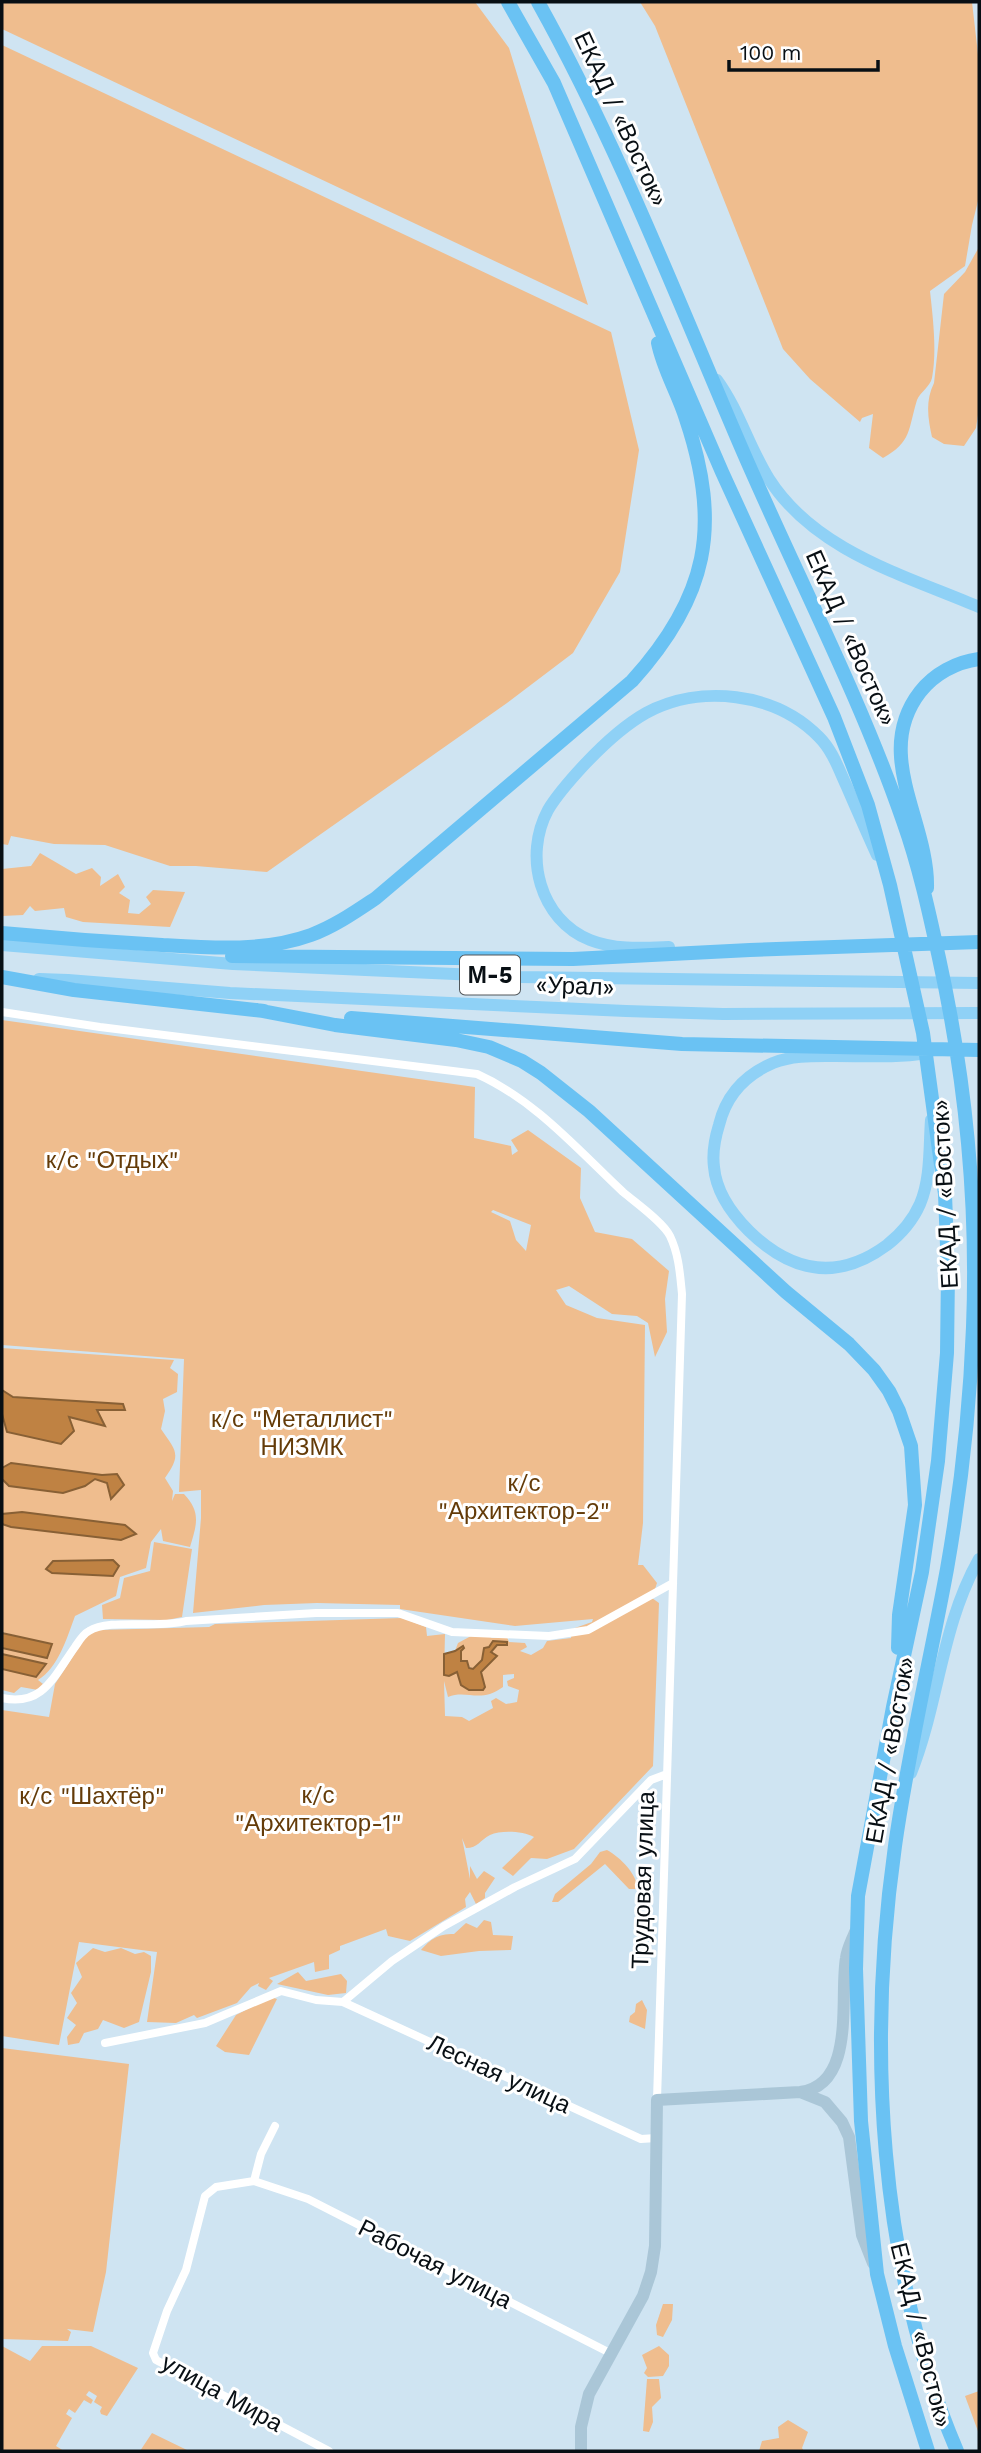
<svg xmlns="http://www.w3.org/2000/svg" width="981" height="2453" font-family="'Work Sans',sans-serif">
<style>
.green{fill:#efbd8e;fill-rule:evenodd}
.water{fill:#bf8243;stroke:#886035;stroke-width:2}
.lines{fill:none;stroke-linecap:round;stroke-linejoin:round}
.minor{stroke:#fff;stroke-width:8}
.secondary{stroke:#aac6d7;stroke-width:12}
.primary{stroke:#8fd1f6;stroke-width:12}
.trunk{stroke:#6ac2f3;stroke-width:14}
.labels{text-anchor:middle;dominant-baseline:central;stroke-width:6;stroke-linejoin:round;paint-order:stroke}
.shield{fill:#fff;stroke:#52575a;stroke-width:2}
.shield-label{font-size:23px;font-weight:bold;fill:#080f14}
.street-label{font-size:24px;fill:#080f14;stroke:#fff}
.park-label{font-size:24px;fill:#643b08;stroke:#fff}
</style>
<rect width="100%" height="100%" fill="#cfe4f2"/>
<!-- green -->
<path class="green" d="M2,2h473l34,46 79,257 -586,-276z
M640,2h332l7,61v134l-7,28 -7,41 -35,25c3,28 7,60 2,87 -2,9 -12,14 -15,22 -9,29 -5,42 -34,58l-14,-10 4,-34 -11,4 -2,4 -50,-43 -27,-30 -128,-323z
M2,45l609,287 28,118 -19,122 -47,81 -66,50 -240,169 -71,-6h-26l-65,-21 -51,-1 -43,-8 -3,9 -6,-1z
M979,247v161l-3,20 -12,18 -20,-2 -12,-7c-4,-18 -7,-36 2,-54l10,-89 21,-22z
M40,853l36,21 16,-6 9,9 -1,9 18,-12 7,13 -6,6 11,7 -2,13 11,1 12,-10 -5,-7 7,-7 32,2 -15,35 -87,-5 -17,-5 -2,-9 -29,3 -5,-5 -7,9 -21,1v-47l29,-3z
M2,1020l473,67 -1,51 37,8 1,9 6,-4 -7,-11 17,-10 53,38 -1,30 15,34 37,7 37,32 -4,28 2,33 -12,25 -7,-34 -11,-7 -25,-2 -43,-28 -13,4 10,15 31,13 48,7 -2,198 -5,42h5l14,18 -5,15 7,5 -6,163 -79,83 -27,10 -16,-1 -18,18 -11,-8 32,-31c-11,-6 -33,-7 -44,-2 -10,5 -12,13 -24,13l-4,-10 8,41v-13l7,13 7,-8 11,7 -10,15v5l-9,6 -6,-12 -5,7 1,8 -56,34 -22,-5 -2,-7 -46,17v4l-11,5v14l-14,3 -1,-10 -45,16 4,3 -7,9 -8,-4 1,-3 -8,4 -14,16 -40,15 -3,-3 -18,8 -29,-1 10,-70 -78,-10 -20,103 -57,-9v-326l47,7 6,-33 32,-49 12,-5 110,-3 6,-3 187,-6 24,9 1,9 18,-2 -1,41 14,-3 3,13 8,5 16,-4 -4,-14 16,-16 -6,-4 6,-7h10v-3l-23,6 -2,12 -9,9 -12,-8 1,-14 -7,4 3,-8 13,-7 16,-1 5,3 15,-1 2,5 16,1 2,4 -7,4 11,4 12,-7 4,-7 24,-3 1,-9 20,-7 1,-3 -78,7 -115,-17v-4l-83,-2 -53,2 -71,8 8,-95v-28l-22,2 5,-133 -182,-14zM493,1210l38,15 -5,26 -10,-11 -6,-19 -19,-9zM514,1674v4l-7,3 1,5 11,4 -2,12 -11,2 -10,-6 -5,3 2,7 -24,13 -7,-4 -17,-1 -1,-35 4,16c19,-8 32,7 55,-10v-12z
M2,1348l172,12 -4,8 8,6 -1,18 -14,7 2,12 -4,18c15,22 21,25 4,49l8,13 -1,10 3,-7h9c17,18 13,30 6,53l-27,-6 -2,-12 -10,13 -5,26 -26,9 -4,19 -41,20c-8,22 -17,52 -37,64l5,4 -5,6 -17,-3 -7,6 -12,-3v-21l34,8 10,-13 -44,-10v-6l45,10 5,-13 -50,-13v-108l9,3 110,13 15,-6 -11,-9 -103,-13 -20,2v-35l7,7h76l9,-7 13,4 4,15 6,-24 -15,1 -91,-12 -9,5v-54l66,3 36,7 -7,-14h27l-2,-6 -109,-7 -11,-7z
M154,1542l38,7 -10,68 -15,3 -64,-1 -1,-14 18,-7 4,-20 26,-7z
M607,1850c14,8 29,23 31,39h-9l-24,-25 -47,38h-6l3,-8 36,-30 9,-12z
M484,1920l7,2 2,13 20,1 -2,14 -32,1 -38,5 -20,-6c10,-11 16,-16 33,-16l12,-11 11,5z
M93,1948l12,4 16,-4 14,6 9,-2 7,4v16l-12,50 -15,6 -21,-8 -5,9 -14,4 -5,10 -11,2 -1,-8 9,-12 -9,-7 10,-15 -6,-10 11,-16 -6,-14z
M298,1972l8,9 35,-7 6,7 -1,12 -18,2 -51,-11z
M271,1997l6,2 -28,56 -24,-3 -9,-6 20,-31z
M642,2000l5,10 -2,19 -16,-7 1,-6 5,-4 1,-8z
M2,2048l127,16 -23,208 -13,60 -26,-3 4,3 -3,9 -66,-2z
M663,2304h10l-1,16 -9,17 -6,-2 -1,-10z
M2,2346l28,15 12,-15h49l47,22 -31,48 -6,-2 -1,-3 2,-4 -8,-5 3,-6 -8,-5 -3,4 7,5 -2,4 -7,-4 -9,13 -6,-4 -3,5 6,4 -16,28 8,5h-62z
M659,2346l10,9v11l-6,10 -15,1 -4,-4 3,-5 -5,-13z
M647,2379h12l2,19 -9,9 1,15 -4,10 -6,-1z
M979,2391v43l-14,-38z
M788,2420l20,12 -6,16 2,3h-45l3,-10 17,-3 -1,-11z
M152,2433l37,18h-49z"/>
<!-- water -->
<path class="water" d="M2,1390l11,7 110,7 2,6h-28l8,16 -36,-9 5,14 -13,13 -54,-12 -5,-18z
M11,1463l91,12 15,-1 7,11 -13,14 -4,-16 -12,-4 -10,7 -22,7 -54,-7 -7,-7v-11z
M22,1512l103,13 11,9 -15,6 -110,-13 -9,-3v-10z
M113,1560l6,6 -6,10 -61,-3 -6,-4 7,-8z
M2,1633l50,11 -5,14 -45,-10z
M493,1641l14,1v3h-10l-6,7 6,4 -16,16 4,15 -2,3h-14l-8,-5 -4,-13 -8,4 -5,-1v-21l11,-3 8,-5 1,2 -3,3v10h6l2,7 4,1 9,-9 2,-12 5,-1z
M2,1654l44,10 -10,13 -34,-8z"/>
<g class="lines">
<!-- minor -->
<path class="minor" d="M2,1012l98,15 377,47c58,26 100,75 146,118 13,11 40,30 47,44 9,19 10,38 12,58l-25,806
M2,1698c41,9 52,-22 73,-51 4,-6 8,-13 14,-16 20,-13 70,-2 97,-10l130,-8h82l54,19 97,4 39,-6 85,-47
M343,2002l298,137 15,-1
M105,2043l100,-20 76,-32 35,9 27,2 49,-41 52,-35 71,-39 60,-28 76,-79 16,-6
M275,2126l-14,28 -7,27 -38,6 -11,9 -19,74 -19,41 -14,42 3,7 173,91
M254,2181l54,18 304,155"/>
<!-- secondary -->
<path class="secondary" d="M800,2092l25,10 17,20 7,15 13,98 11,28
M581,2451v-24l8,-33 54,-98 8,-24 4,-26 2,-146 143,-8c57,-7 39,-96 46,-134 1,-9 6,-18 9,-26"/>
<!-- primary -->
<path class="primary" d="M717,380c22,30 32,67 52,99 46,72 135,96 210,128
M2,945l231,19 286,13 460,6
M669,947c-26,1 -54,3 -79,-7 -50,-20 -67,-84 -42,-130 10,-17 24,-32 37,-46 18,-19 38,-38 61,-51 54,-29 129,-21 173,24 14,14 20,33 28,50 10,23 20,46 30,68
M39,979l29,1 162,13 396,18 97,3 256,-1
M926,1053c-30,5 -60,3 -90,3 -22,0 -43,-1 -63,7 -28,12 -47,33 -54,62 -4,13 -7,27 -5,42 2,24 18,47 35,64 42,41 88,51 138,14 14,-11 26,-25 33,-41 11,-26 9,-57 11,-84
M911,1773c28,-70 30,-147 68,-214"/>
<!-- trunk -->
<path class="trunk" d="M508,2l46,81 168,389 112,245 34,88 22,80 33,148 22,161 3,78 -1,81 -9,108 -16,111 -29,135 -35,189 -2,73 5,152 16,153 18,72 33,105
M538,2c77,138 135,286 197,431 55,130 122,255 168,388 16,45 26,91 36,137 27,123 39,243 34,369 -3,81 -12,162 -26,242 -17,92 -39,184 -52,277 -28,198 -17,420 62,605
M927,888c2,-66 -55,-134 -7,-196 14,-18 36,-30 59,-33
M2,933c53,5 106,9 160,12 49,3 102,7 149,-10 24,-9 44,-23 65,-37l256,-217c76,-84 90,-155 54,-262 -8,-26 -23,-50 -28,-76
M232,956l341,3 177,-9 229,-8
M2,977l72,13 190,21
M257,1010l78,15 121,15 33,7 33,14 19,12 48,38 197,181 63,52 25,26 15,21 10,20 12,35 4,59 -16,110 -1,33
M351,1018l331,26 297,6"/>
</g>
<g class="labels">
<!-- shield labels -->
<rect class="shield" x="460" y="955.5" width="60" height="39" rx="5"/>
<g class="shield-label">
<text x="490" y="975">М-5</text>
</g>
<!-- street labels -->
<g class="street-label">
<text transform="translate(621 119) rotate(65)">ЕКАД / «Восток»</text>
<text transform="translate(851 638) rotate(66)">ЕКАД / «Восток»</text>
<text transform="translate(575 986) rotate(2)">«Урал»</text>
<text transform="translate(945 1194) rotate(-93)">ЕКАД / «Восток»</text>
<text transform="translate(890 1750) rotate(-80)">ЕКАД / «Восток»</text>
<text transform="translate(643 1880) rotate(-88)">Трудовая улица</text>
<text transform="translate(499 2074) rotate(25)">Лесная улица</text>
<text transform="translate(435 2264) rotate(27)">Рабочая улица</text>
<text transform="translate(921 2335) rotate(76)">ЕКАД / «Восток»</text>
<text transform="translate(222 2393) rotate(29)">улица Мира</text>
</g>
<!-- park labels -->
<g class="park-label">
<text x="112" y="1160">к/с "Отдых"</text>
<text x="302" y="1419">к/с "Металлист"<tspan x="302" dy="28">НИЗМК</tspan></text>
<text x="524" y="1483">к/с<tspan x="524" dy="28">"Архитектор-2"</tspan></text>
<text x="318" y="1795">к/с<tspan x="318" dy="28">"Архитектор-1"</tspan></text>
<text x="92" y="1796">к/с "Шахтёр"</text>
</g>
</g>
<!-- border -->
<rect width="981" height="2453" fill="none" stroke="#080f14" stroke-width="7"/>
<!-- scale -->
<path d="M729 60v10h149v-10" fill="none" stroke="#080f14" stroke-width="3.5"/>
<text x="740" y="60" font-size="21" fill="#080f14" stroke="#ffffff" stroke-width="5" paint-order="stroke">100 m</text>
</svg>
